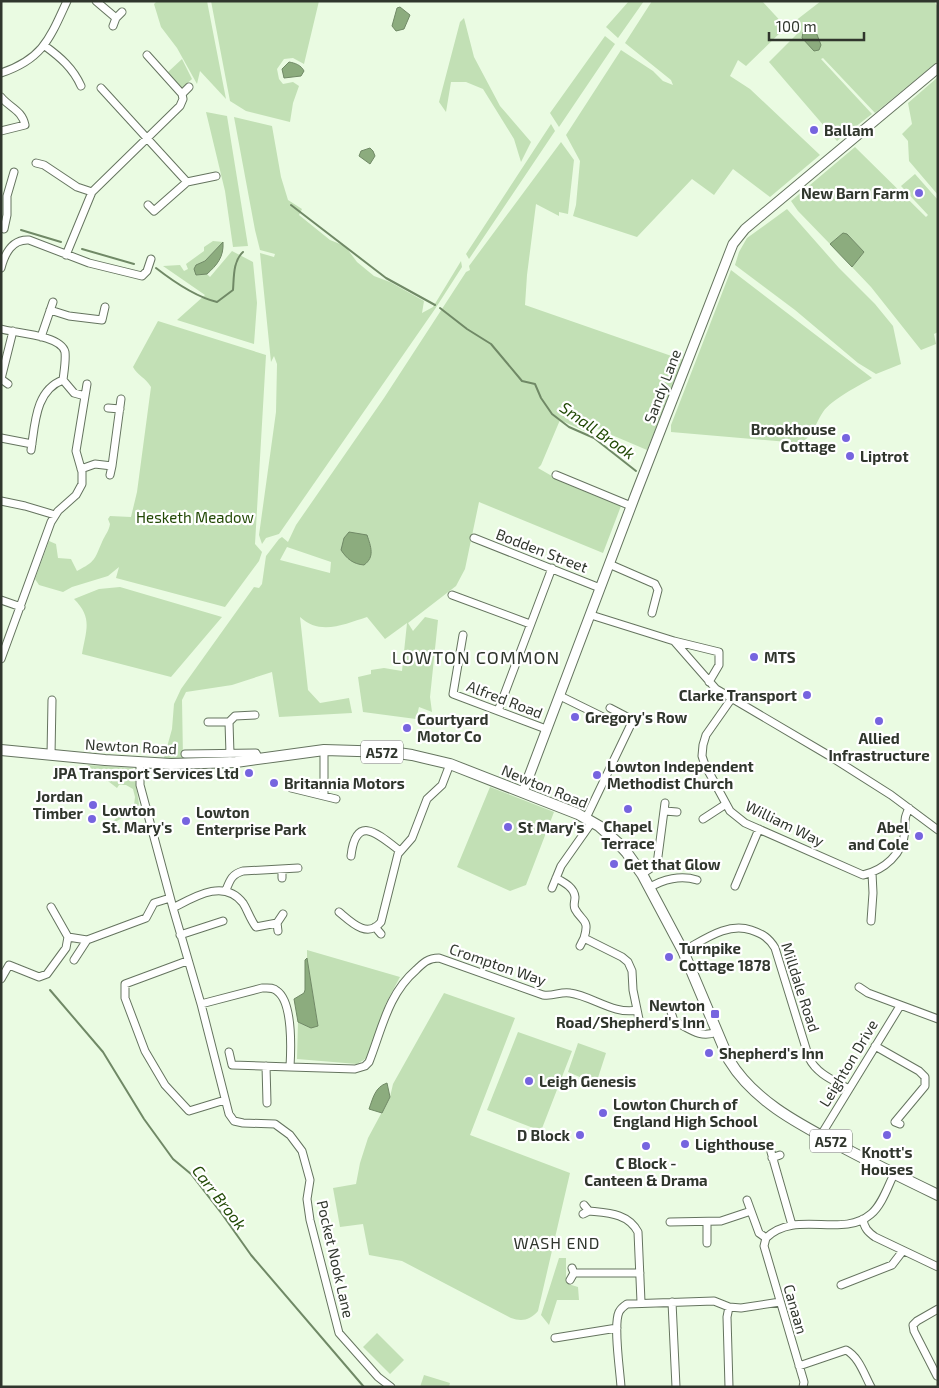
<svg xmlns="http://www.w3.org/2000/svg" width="939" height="1388" font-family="'Exo 2',sans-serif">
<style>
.green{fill:#c2e0b5;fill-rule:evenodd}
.water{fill:#8cac7e;stroke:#708966}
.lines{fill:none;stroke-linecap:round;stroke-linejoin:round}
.stream{stroke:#708966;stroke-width:2}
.street-casing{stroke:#65745f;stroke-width:9}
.secondary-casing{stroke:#65745f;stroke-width:11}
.primary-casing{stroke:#65745f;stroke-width:12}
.street{stroke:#fff;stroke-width:7}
.secondary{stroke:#fff;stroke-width:9}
.primary{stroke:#fff;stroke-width:10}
.poi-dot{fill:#7664df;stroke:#fff;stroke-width:2}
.labels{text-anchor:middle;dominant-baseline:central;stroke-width:4.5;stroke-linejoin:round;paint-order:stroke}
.shield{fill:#fff;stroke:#6e726c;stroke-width:1}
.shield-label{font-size:14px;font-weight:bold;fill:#30362d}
.poi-label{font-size:15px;font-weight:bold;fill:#30362d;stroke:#fff;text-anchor:start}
.street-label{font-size:15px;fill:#30362d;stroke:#fff}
.park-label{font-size:15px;fill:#224905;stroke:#fff}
.water-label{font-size:16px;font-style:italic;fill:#224a06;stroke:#fff}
.neighbourhood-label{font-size:16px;letter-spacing:1px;fill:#30362d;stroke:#fff}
.quarter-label{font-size:18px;letter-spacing:1px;fill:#30362d;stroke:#fff}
</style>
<rect width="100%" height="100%" fill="#eafbe2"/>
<!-- green -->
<path class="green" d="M157,1h50l19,98 -26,-28 -3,13 -20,-36 -16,-21 -7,-23z
M211,1h108l-15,63 -11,-6 -9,1 -7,10 2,10 4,5 10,-2 6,4 -6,17 -3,19 -44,-11 -16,-10z
M629,1h15l-26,37 -12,-11z
M652,1h110l24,26 -40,39 -8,-6 -8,16 20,13 70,66 -50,42 -37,-28 -19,26 -22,-16 -55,58 -64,-21 3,-11 4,-44 -14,-26 55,-85 32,21 10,10 10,4 -2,-5 -46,-37z
M821,1h113l4,6v54l-63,52 -52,-55 -2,1 51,55 -35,27 -68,-79 28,-28 -7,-9z
M464,18l10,39 26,49 31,36 -10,20 -7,-23 -31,-50 -17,-7h-15l-5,30 -7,-10 21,-80z
M605,36l10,8 -56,83 -9,-14z
M182,59l10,20 -10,9 -14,-16z
M938,77v118l-29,-34 -1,-20 -6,-7 10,-10 -4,-21z
M206,112l21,4 21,130 -15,1 -8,-56z
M234,117l38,9 9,51 7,23 14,9 -3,6 31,25 15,6 12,16 17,14 16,6 34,19 -2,12 11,-6 28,-46 1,6 -27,42 -156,225 -13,4 -4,6 -3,-9 17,-123 1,-48 -3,-8 -3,6 -11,-109 14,4 1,-3 -15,-4 -5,-20z
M551,124l4,7 -86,128 -3,-5z
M561,142l13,18 -6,54 -9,-2v4l-23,-12 -9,71 -2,30 158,55 -36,90 -54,-23 -4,6 -29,-13 -19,45 -3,3 26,15 57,23 -18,47 -124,-51 -14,67 -9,17 -48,37 5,8 12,-14 13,3 -8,77 2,15 -13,-5 -3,12 -53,-7 -5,-35 13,-3v-4l13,-2 18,3 5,-48 -22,16 -18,-22c-22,7 -47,19 -67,0l8,73 12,13 29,-5 3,15 -73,4 -7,-45 -40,13 -46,7 -4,8 1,58h-19l8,-29 2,-25 7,-15 73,-102 5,1 3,-4 4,-28 13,-17 3,-2 6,5 8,-17 88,-127 82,-126 4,-2 -1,-4zM287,547l44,15 -1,11 -50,-13z
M855,147l71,70 2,-2 -27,-29 14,-12 23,26v132l-4,2 2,10 -15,6 -50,-63 -19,-20 12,-15 -17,-18 -8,2 -9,8 -32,-33 -7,-10z
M787,209l52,59 36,36 18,22 8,38 -25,10 -18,-11 -63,-53 -60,-45 4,-13 8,-14z
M213,241l10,1 -18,19 -9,4v10l11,-1 3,3 22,-26 21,11 4,41 -3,41 -77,-24 28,-25 -42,-29 17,-1 4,6 4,-2 -2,-5 18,-13v-4z
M731,270l141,108c-15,9 -40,21 -49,34 -8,12 -10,25 -23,31l-129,-11v-7z
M158,321l108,34 -11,189 7,8 -3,9 -34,46 -109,-29 3,-11 -11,9 -36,11 -9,5 -24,-7 -4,-6 14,-38 7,3 2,14 13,1 6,12c19,-10 17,-11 25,-29 3,-7 7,-11 8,-18l-2,-5 2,-3 21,1 6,-25 14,-105c-5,-9 -14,-12 -18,-20z
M120,587l102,30 -51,60 -89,-23c4,-24 11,-36 -8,-55l25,-10z
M87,765l46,3 6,36 -2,6 -22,12 -8,8 5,-8 8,-7 9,-4 5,-5 1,-9 -2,-8 -7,-4h-7l-2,3z
M490,787l64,25 -28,73 -16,6 -53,-24z
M307,950l93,27 -14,26 -19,55 -10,6 -60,-5 1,-37 6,3h14l-11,-67z
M444,993l71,25 -45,117 100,38 -32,138c-8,9 -16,11 -27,7l-109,-57 -33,-6 -6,-31 -23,3 -7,-39 23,-4 4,-21 8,-25 22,-41 3,-13z
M518,1032l54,19 -31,80 -54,-21z
M578,1043l28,10 -10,31 -28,-12z
M559,1258h7v21l2,5 10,3 1,13h-22l-8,25 -8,-10z
M377,1333l27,27 -14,14 -27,-27z
M424,1375l26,8 -1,4h-29z"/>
<!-- water -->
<path class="water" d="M400,7l10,8 -6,14 -8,2 -4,-5 5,-18z
M809,28l7,4 5,13 -2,5 -5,1 -12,-13 1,-6z
M289,62c6,1 12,3 15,9l-3,5 -17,2 -2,-9z
M370,148l3,3 2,5 -5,8 -11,-8 2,-5z
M843,233l4,1 17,18 -12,15 -22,-23z
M223,242c1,15 -6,23 -16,32l-11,1 -2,-6 2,-4 9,-4z
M349,532l18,3c4,12 8,22 -3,30 -11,-1 -17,-6 -23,-15l3,-12z
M307,958l11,68 -7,2 -13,-6 -4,-23 10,-6 1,-3v-30z
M387,1083l3,14 -8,16 -13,-4c4,-11 6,-22 18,-26z"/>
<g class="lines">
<!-- stream -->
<path class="stream" d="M291,205l95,73 49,27
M21,230l40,12
M82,249l52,15
M156,268c18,14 40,29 61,34l16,-12c1,-13 0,-29 10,-38
M440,308l27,21 24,15 31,37 13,3 6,14 11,16 17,13 25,11 42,33
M50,990l53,62 41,67 29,40 18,15 31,40 29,41 113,132"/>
<defs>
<path id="street" d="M96,1l20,17 -3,8
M116,18l6,-6
M45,46c15,11 28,22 36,40
M1,73c42,-14 49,-35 66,-72
M101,88l86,94 -33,29 -6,-6
M182,94l7,-7
M1,97c9,11 21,13 24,28l-24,6
M36,163l8,2 33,22 15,5
M187,182l29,-6
M1,228l3,1 3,-14v-19l7,-24
M66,255l26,-63 88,-86 3,-7 -1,-5 -35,-39
M1,268c4,-15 11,-29 28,-28l60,23 53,13 5,-5 4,-12
M50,310l19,6 33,4 3,-13
M1,329c14,4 60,6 64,23 1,9 -1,19 -2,28l11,13 11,3
M41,337l12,-35
M1,379l12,-48
M1,379l7,5
M108,408l12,1
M1,438l31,6
M31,450c4,-25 4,-60 32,-70
M81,469l14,-5 17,2 9,-67
M110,475l2,-9
M556,475l75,31
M1,501l24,5 30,9
M474,538l126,50
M609,564l46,20 3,6 -6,23
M452,595l78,29
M1,600l20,7
M591,615l83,26 42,48 112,66 63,40 47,35
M463,635l-10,59 93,35
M674,641l45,11v13l-10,17
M1,659l50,-137 7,-11 18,-16 6,-11v-12l-6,-21 11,-67
M560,696l47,23
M732,698l-26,37 -3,10 -1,11 3,9 25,46 15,12 118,52c21,-5 40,-21 42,-44 0,-12 -1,-12 4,-23
M498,711l54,-143
M208,722h21l1,32
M229,722l6,-6 20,-1
M324,750v46
M185,754l71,-1 3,6
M51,755l1,-55
M140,763v22l33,123 28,96 28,110 5,7 9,2 32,1 15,11 12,16 8,29 -3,19 3,21 29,113 39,44 13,10
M291,788l45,11
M665,811l12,1
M586,818l47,-98 -23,-12
M703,819l23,-15
M351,856c5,-43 27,-22 49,-5
M282,870v8
M642,874l15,-10 8,-61
M556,878c7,4 18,9 19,19 0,5 -2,8 0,12 7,13 15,10 9,29l38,19 6,5 4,9 1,19 7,34
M735,886l24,-57
M552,888l9,-22 31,-44
M649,888c14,-9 32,-13 48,-8
M226,890c4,-10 6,-16 17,-19l55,-3
M51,907l17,30
M173,908c21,-11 51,-30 70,-5 4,6 7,16 13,24l21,-4 6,-9
M339,912c12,10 28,27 42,10l17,-68 14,-16 15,-39 15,-14 8,-21
M871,921l2,-28 -1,-20
M277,923l1,8
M375,927l6,7
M180,935l43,-14
M580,946l4,-8
M683,951c21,-11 44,-29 68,-21 12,4 18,8 24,18l34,110c8,16 24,22 40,31
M74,960l13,-20 59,-22 8,-15 16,-5
M187,961l-62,23v14l20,53 20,34 24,26 36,-11
M1,979l8,-14 30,12 8,-3 19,-26 2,-11 19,3
M859,987l9,6 70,26
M201,1004l61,-16c6,0 11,-1 15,3 16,11 14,59 13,76l65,2 10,-3 4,-4c13,-33 19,-68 47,-92 7,-7 12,-12 23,-12l104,37c10,2 18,-4 27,-2 22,3 44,22 67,17
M669,1006l5,15c15,7 26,18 42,11
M875,1046l44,25 6,6v9l-30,36 5,2
M229,1052l3,13 58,2
M266,1066l1,37
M821,1135l79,-129
M771,1152l21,73
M772,1158l8,-3
M747,1200l12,33 7,5
M589,1211c19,2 39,2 49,21l3,70
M583,1214l6,-3 -5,-6
M863,1219c1,9 5,13 12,18l63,30
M670,1222l51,-1 30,-10
M707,1222v21
M766,1238c30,-29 76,1 105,-24 11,-9 17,-28 23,-40
M766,1238l-2,8 40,136 -1,5
M574,1273h66
M570,1280l4,-7 -2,-5
M841,1285l51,-20 10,-13
M672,1302l4,85
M555,1338l62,-10
M799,1366l47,-16c13,7 18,24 25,37
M937,1376l-23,-45 -1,-6 4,-4 21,-12
M621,1387c-1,-17 -8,-62 -2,-75 2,-4 5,-6 8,-8l87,-3 15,6 12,1 39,-6
M729,1387l-2,-70 2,-10"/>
<path id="secondary" d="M523,792l112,-296 98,-252 12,-15 193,-161"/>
<path id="primary" d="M1,750l104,10 66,4 65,-2 88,-12 67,2 21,3 38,9 128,50 21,12 19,17 9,10 15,21 41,77 46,109c26,43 74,66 117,89 30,16 61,31 92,46"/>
</defs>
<!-- street casing -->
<use href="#street" class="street-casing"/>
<!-- secondary casing -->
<use href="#secondary" class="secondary-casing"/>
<!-- primary casing -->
<use href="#primary" class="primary-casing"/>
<!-- street -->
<use href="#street" class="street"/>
<!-- secondary -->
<use href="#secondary" class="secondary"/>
<!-- primary -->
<use href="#primary" class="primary"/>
</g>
<!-- markers -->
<g class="poi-dot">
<circle cx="814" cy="130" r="5"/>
<circle cx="919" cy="193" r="5"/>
<circle cx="846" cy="438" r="5"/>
<circle cx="850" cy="456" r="5"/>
<circle cx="754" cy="657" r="5"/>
<circle cx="807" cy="695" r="5"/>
<circle cx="575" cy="717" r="5"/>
<circle cx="879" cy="721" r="5"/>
<circle cx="407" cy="728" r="5"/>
<circle cx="249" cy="773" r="5"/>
<circle cx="597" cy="775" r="5"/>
<circle cx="274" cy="783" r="5"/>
<circle cx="93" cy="805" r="5"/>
<circle cx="628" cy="809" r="5"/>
<circle cx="92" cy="819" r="5"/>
<circle cx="186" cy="821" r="5"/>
<circle cx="508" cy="827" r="5"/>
<circle cx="919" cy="836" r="5"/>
<circle cx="614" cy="864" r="5"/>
<circle cx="669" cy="957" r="5"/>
<rect x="710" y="1009" width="10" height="10" rx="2.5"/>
<circle cx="709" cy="1053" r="5"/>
<circle cx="529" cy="1081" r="5"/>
<circle cx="603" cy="1113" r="5"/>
<circle cx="580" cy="1135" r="5"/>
<circle cx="887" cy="1135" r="5"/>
<circle cx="685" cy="1144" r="5"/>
<circle cx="646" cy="1146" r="5"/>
</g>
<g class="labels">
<!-- shield labels -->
<g class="shield">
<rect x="361" y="740.5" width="42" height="23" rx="4"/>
<rect x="810" y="1129.5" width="42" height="23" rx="4"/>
</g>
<g class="shield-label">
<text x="382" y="752">A572</text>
<text x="831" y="1141">A572</text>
</g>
<!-- poi labels -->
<g class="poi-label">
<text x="824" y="130">Ballam</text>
<text x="909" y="193" text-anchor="end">New Barn Farm</text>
<text x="836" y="429" text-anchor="end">Brookhouse<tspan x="836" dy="17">Cottage</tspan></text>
<text x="860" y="456">Liptrot</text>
<text x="764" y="657">MTS</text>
<text x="797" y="695" text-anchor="end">Clarke Transport</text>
<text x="585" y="717">Gregory's Row</text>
<text x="417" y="719">Courtyard<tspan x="417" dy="17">Motor Co</tspan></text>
<text x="879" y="738" text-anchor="middle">Allied<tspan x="879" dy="17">Infrastructure</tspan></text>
<text x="607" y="766">Lowton Independent<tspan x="607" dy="17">Methodist Church</tspan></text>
<text x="239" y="773" text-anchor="end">JPA Transport Services Ltd</text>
<text x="284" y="783">Britannia Motors</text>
<text x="83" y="796" text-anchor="end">Jordan<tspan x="83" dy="17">Timber</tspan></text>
<text x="102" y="810">Lowton<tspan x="102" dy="17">St. Mary's</tspan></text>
<text x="196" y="812">Lowton<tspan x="196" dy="17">Enterprise Park</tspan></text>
<text x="628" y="826" text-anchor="middle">Chapel<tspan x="628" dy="17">Terrace</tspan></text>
<text x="518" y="827">St Mary's</text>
<text x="909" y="827" text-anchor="end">Abel<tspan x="909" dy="17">and Cole</tspan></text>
<text x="624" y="864">Get that Glow</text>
<text x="679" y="948">Turnpike<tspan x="679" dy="17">Cottage 1878</tspan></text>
<text x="705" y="1005" text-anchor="end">Newton<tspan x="705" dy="17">Road/Shepherd's Inn</tspan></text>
<text x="719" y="1053">Shepherd's Inn</text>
<text x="539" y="1081">Leigh Genesis</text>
<text x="613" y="1104">Lowton Church of<tspan x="613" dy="17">England High School</tspan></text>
<text x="570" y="1135" text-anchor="end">D Block</text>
<text x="695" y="1144">Lighthouse</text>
<text x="887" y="1152" text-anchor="middle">Knott's<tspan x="887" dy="17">Houses</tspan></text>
<text x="646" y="1163" text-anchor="middle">C Block -<tspan x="646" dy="17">Canteen &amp; Drama</tspan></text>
</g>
<!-- street labels -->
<g class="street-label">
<text transform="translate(662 386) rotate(-69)">Sandy Lane</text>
<text transform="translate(542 550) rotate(21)">Bodden Street</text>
<text transform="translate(505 699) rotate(21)">Alfred Road</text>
<text transform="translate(131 746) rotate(3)">Newton Road</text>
<text transform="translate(545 786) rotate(22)">Newton Road</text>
<text transform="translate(785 823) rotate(26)">William Way</text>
<text transform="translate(498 964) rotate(19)">Crompton Way</text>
<text transform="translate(801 987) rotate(72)">Milldale Road</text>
<text transform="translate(848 1063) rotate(-59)">Leighton Drive</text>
<text transform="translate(336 1259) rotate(77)">Pocket Nook Lane</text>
<text transform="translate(796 1309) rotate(74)">Canaan</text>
</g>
<!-- park labels -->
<g class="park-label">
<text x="195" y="517">Hesketh Meadow</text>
</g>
<!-- water labels -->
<g class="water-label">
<text transform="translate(598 430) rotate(35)">Small Brook</text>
<text transform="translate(220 1197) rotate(52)">Carr Brook</text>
</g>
<!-- neighbourhood labels -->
<g class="neighbourhood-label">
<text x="557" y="1242">WASH END</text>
</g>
<!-- quarter labels -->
<g class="quarter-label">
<text x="476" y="657">LOWTON COMMON</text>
</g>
</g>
<!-- border -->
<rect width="939" height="1388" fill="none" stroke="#30362d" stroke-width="5"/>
<!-- scale -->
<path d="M769 32v8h95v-8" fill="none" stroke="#30362d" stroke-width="2.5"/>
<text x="776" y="32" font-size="15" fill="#30362d" stroke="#ffffff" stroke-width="4" paint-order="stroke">100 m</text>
</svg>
